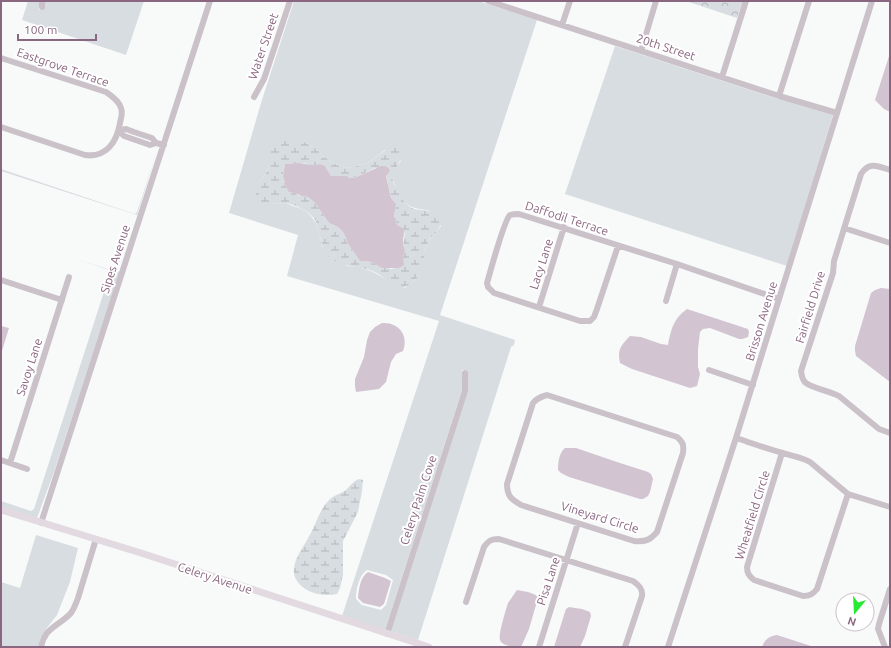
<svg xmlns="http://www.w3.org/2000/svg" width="891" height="648" font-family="Ubuntu,sans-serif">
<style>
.green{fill:#d8dde2;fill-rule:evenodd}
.wetland{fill:url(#wetland-marsh);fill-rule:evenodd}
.park{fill:url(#park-crowns)}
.water{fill:#d3c4d1}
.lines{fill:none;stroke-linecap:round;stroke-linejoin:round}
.minor{stroke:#cbc2c9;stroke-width:6}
.major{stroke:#e2dae0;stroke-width:7}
.labels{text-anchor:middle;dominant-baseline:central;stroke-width:4;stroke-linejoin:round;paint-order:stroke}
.street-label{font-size:12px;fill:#8a6780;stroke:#fff}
</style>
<defs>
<pattern id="wetland-marsh" width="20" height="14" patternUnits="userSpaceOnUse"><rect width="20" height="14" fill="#d8dde2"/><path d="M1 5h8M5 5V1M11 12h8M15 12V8" fill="none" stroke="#b5b7bc"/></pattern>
<pattern id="park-crowns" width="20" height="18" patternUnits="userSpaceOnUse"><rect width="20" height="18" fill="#d8dde2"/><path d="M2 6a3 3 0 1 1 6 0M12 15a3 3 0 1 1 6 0" fill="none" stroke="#b5b7bc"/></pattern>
</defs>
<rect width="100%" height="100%" fill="#f7faf9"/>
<!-- green -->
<path class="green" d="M28,1h11v9l5,-1 1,-8h99l-18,54 -104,-35z
M294,1h184l59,19 -97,295 75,25 -1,5 -3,2 -93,293 -28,-9 78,-240 -1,-21h-5v20l-77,240 -43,-14 97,-295 -152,-45 11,-41 -69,-22 32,-110zM303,141l15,9 6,7 11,7 14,4 19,-5 17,-13 16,11c-3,4 -7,9 -8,14 -1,6 2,10 4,15 10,19 14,17 33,21l11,15 -14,17 -7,31 -6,7 -9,7 -10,-3 -5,-4 -19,-10 -13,-4 -11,-1 -25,-19c-3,-21 -7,-35 -29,-41 -3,-1 -6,-3 -9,-3 -4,0 -9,1 -13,1l-11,-22 6,-9 3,-8zM367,570l19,5 7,5 -7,25 -5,5 -19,-5 -6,-6c0,-10 3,-24 11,-29z
M615,46l160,52 58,17 -46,151 -222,-72z
M157,151l-20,64 -136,-44v-2l134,45 2,-2z
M73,258l44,14 3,-1 -66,201 -17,46 -36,-11v-6l30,10 3,-2 76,-236 -1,-3z
M36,535l42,13 -8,34 -13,33 -11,14 -6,10 -2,8h-37v-65l19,6z"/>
<!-- wetland -->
<path class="wetland" d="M282,140l21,1 15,9 6,7 11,7 14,4 19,-5 23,-17 6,-1 5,1c4,14 -11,23 -9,35 0,3 3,5 4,8 4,7 7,15 15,19 9,4 23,0 28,11 4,8 -8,16 -12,23 -5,9 -3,22 -8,32 -4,7 -13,13 -19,15 -11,-6 -20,-15 -31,-19 -14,-4 -29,-3 -41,-13 -7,-6 -7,-13 -9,-21 -2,-6 -3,-13 -6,-18 -6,-7 -20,-14 -29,-15 -4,0 -9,1 -13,1 -4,0 -8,-1 -12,-2l-4,-7v-7l10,-15 3,-8v-8l1,-6 5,-7zM304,163c7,3 14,3 21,3l6,10h16l3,2h4l21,-10 14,4 -3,3 5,23 5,6 -2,12 3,9 8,8 -2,12 2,6 -2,6v8l-11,4 -4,-1h-5l-11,-6 -12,-1 -12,-17 -2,-6 -3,-6 -5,-5 -9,-4 -14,-20 -7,-6 -10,-2 -12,-8 -3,-11 2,-12z
M360,479l3,1 -1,11 -4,21 -15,29v34l-3,13 -3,6c-12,2 -23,1 -33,-6 -23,-17 -1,-38 8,-57 5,-10 9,-24 18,-32 4,-4 11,-5 16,-9 4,-4 8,-10 14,-11z"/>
<!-- park -->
<path class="park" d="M689,1h54l-6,17 -48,-16z"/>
<!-- water -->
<path class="water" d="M890,53v59l-6,-3 -9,-9z
M297,163c9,0 15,4 23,1l5,2 6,10h16l3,2h4l27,-12c4,0 6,0 9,4l-4,6 5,22 5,6 -2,12 3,9c12,6 5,10 6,19 0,2 2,5 2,7l-2,6 1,8 -5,3h-17l-10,-6 -12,-1 -12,-17 -2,-6 -3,-6 -5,-5 -9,-4 -14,-20 -7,-6 -6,-1 -7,-3 -6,-1 -3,-5 -3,-11 2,-12z
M881,288l9,1v93l-34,-26 -1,-5v-5l16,-53 4,-3z
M687,309l61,20 1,3 -1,5 -6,2h-3l-29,-11 -7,1 -3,3 -2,17v18l2,7 -3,12 -7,2 -58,-19 -12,-6c-3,-13 1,-18 10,-27l11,1 20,7 7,1c3,-15 5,-26 19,-36z
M382,323c3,0 7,0 9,1 13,4 16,16 12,27l-7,3 -5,8 -5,20 -7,7 -23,3 -1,-6v-7l9,-22 3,-17 3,-8 5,-5z
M1,326l8,2 -8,26z
M565,448h11l41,14 31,10 3,2 2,5 -3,13 -2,4 -5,3h-3l-71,-22 -8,-4 -3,-3c0,-8 1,-17 7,-22z
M368,572l17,6 6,3 -7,23 -4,3 -17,-4 -5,-5c1,-9 2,-21 10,-26z
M517,590l11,2 8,3 2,3 -9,31 -8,18h-2c-5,0 -17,-1 -19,-7 -2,-5 6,-31 8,-37 3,-4 6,-9 9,-13z
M569,607l13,2 8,3 1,4 -6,20 -5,11h-26l10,-32 2,-6z
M777,635l37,12h-52c3,-8 7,-11 15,-12z"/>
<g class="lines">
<!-- minor -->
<path class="minor" d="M488,1l291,95 58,17
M42,7v-6
M562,25l8,-24
M641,51l15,-50
M1,58l105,34c6,4 13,9 15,16 2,5 0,10 -1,15 -3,19 -14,35 -35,32l-84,-28
M722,77l24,-76
M779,96l30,-95
M254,97l10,-18 26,-78
M119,131l7,-2 8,3 18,6 4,5 8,2
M119,131l5,5 26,9 6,-2
M890,170c-12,-4 -21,-9 -29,4l-27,87 -1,12 -32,98c1,5 1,9 5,12 6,5 24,8 33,13l40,33 11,4
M844,228l46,15
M618,246l-21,63 -3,8 -4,4h-10l-86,-28 -6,-6 -1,-4c3,-10 17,-63 23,-68 3,-1 6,-1 9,-1l158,50 102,35
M1,280l61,20
M666,301l11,-37
M539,307l25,-80
M709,370l44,15
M547,395l130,42c6,5 7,8 6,16l-26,79c-7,8 -11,10 -23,9l-113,-36c-10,-6 -14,-9 -14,-21l26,-81c4,-5 8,-6 14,-8z
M736,438c16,5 31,11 47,15 9,3 18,4 27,9l38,32 42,13
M782,453l-35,114c0,6 2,9 7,13l49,16c7,0 10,-2 14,-7l31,-95
M1,460l26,9
M10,463l59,-186
M41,523l169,-522
M466,602l18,-55c4,-6 7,-8 15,-8l134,42c6,4 10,8 9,15l-17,51
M387,634l78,-243v-18
M41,647c1,-5 3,-10 6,-14 7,-8 17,-12 24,-20 3,-4 5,-10 7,-15l18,-59
M539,647l39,-124
M668,647l68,-209 43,-139 93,-298
M885,647l-5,-13 -2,-5 1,-5 11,-35"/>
<!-- major -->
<path class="major" d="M1,510l140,43 288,94"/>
</g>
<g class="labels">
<!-- street labels -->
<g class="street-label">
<text transform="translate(263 46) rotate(-71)">Water Street</text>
<text transform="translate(666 47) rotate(18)">20th Street</text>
<text transform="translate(63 67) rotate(19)">Eastgrove Terrace</text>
<text transform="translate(567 218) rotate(18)">Daffodil Terrace</text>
<text transform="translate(115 259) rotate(-72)">Sipes Avenue</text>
<text transform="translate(541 264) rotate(-72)">Lacy Lane</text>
<text transform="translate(810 307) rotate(-73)">Fairfield Drive</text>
<text transform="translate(761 321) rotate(-73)">Brisson Avenue</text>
<text transform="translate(29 367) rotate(-72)">Savoy Lane</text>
<text transform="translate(418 500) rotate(-72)">Celery Palm Cove</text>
<text transform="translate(752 515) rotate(-73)">Wheatfield Circle</text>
<text transform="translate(600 517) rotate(17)">Vineyard Circle</text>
<text transform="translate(215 578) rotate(18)">Celery Avenue</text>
<text transform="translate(548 581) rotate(-72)">Pisa Lane</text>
</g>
</g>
<!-- border -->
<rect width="891" height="648" fill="none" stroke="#8a6780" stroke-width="4"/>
<!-- north arrow -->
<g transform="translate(855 612) rotate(198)"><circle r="19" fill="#ffffff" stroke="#d0c2cc"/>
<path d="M0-3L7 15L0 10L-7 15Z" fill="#26eb35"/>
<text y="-6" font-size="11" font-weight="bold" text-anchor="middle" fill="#8a6780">N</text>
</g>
<!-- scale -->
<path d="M18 34v6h78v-6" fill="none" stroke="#8a6780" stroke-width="2"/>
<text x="24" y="34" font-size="12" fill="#8a6780" stroke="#ffffff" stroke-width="3" paint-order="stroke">100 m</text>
</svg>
